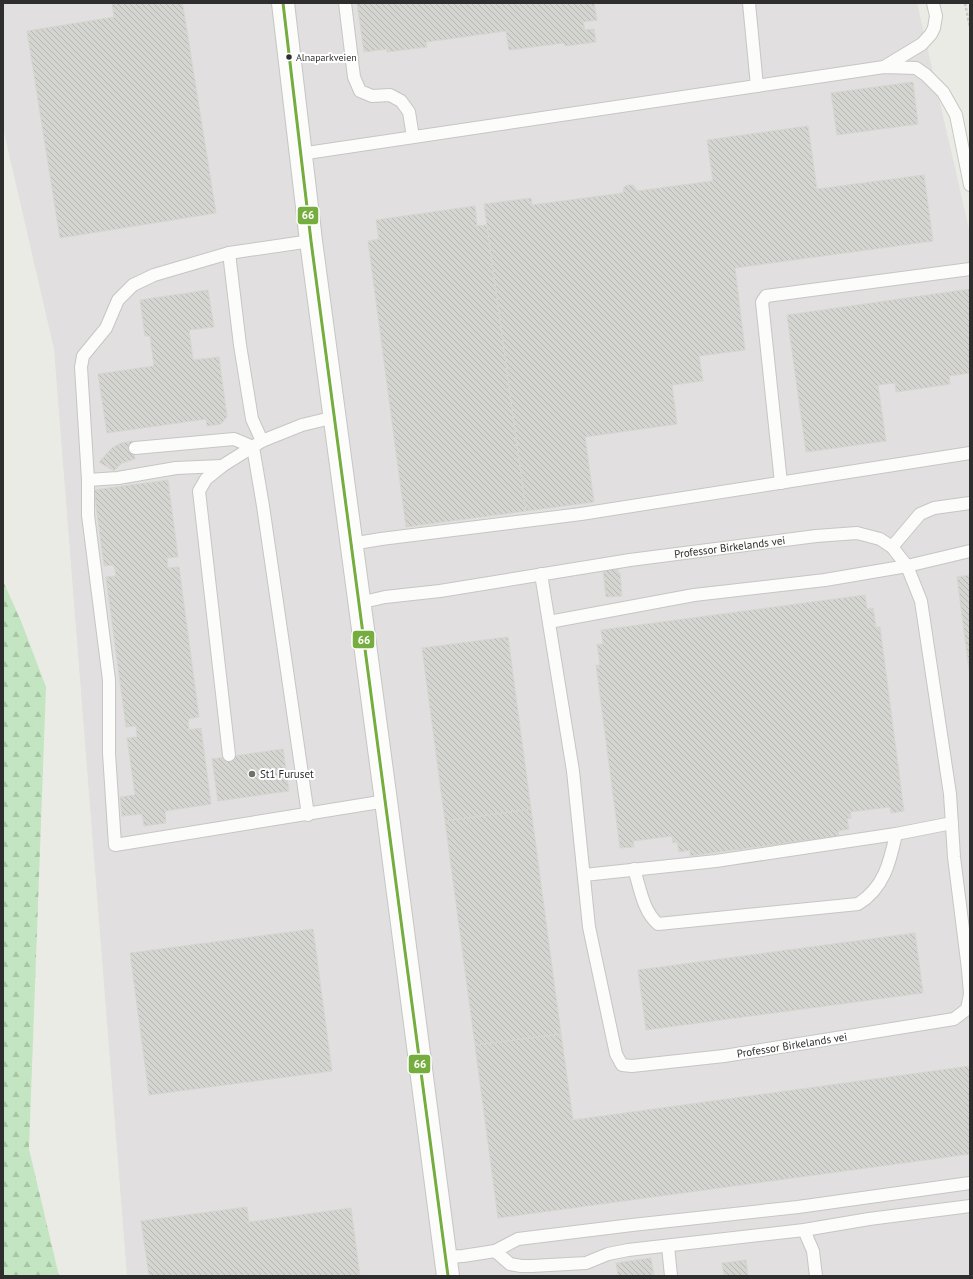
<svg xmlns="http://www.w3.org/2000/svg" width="973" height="1279" font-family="'PT Sans',sans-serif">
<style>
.industrial{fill:#e1dfdf}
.forest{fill:url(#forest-firs)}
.building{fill:url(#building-back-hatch);stroke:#d6d6d1}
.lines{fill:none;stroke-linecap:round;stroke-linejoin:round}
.service-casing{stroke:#c6c6c4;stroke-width:14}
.secondary-casing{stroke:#c6c6c4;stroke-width:24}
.path{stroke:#cacac9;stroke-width:2.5;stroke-dasharray:3 2;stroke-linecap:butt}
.service{stroke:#fcfcfb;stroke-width:12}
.secondary{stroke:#fcfcfb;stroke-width:22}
.bus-1-casing{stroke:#fff;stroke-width:6}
.bus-1{stroke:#75ad3e;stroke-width:3}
.bus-dot{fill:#2e2e2e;stroke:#fff;stroke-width:1.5}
.poi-dot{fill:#70706e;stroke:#fff;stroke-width:1.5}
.labels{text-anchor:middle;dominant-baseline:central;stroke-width:4;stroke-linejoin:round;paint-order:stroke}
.bus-label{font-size:10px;fill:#2e2e2e;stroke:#fff;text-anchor:start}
.street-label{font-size:11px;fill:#2e2e2e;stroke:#fff}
.poi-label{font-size:11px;fill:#2e2e2e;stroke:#fff;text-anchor:start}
.line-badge{stroke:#fff;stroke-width:1.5}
.badge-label{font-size:11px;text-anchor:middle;font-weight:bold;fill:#fff}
</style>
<defs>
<pattern id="forest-firs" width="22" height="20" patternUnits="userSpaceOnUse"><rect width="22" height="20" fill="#c3e5c1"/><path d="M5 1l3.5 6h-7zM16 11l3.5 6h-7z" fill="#a8c5a6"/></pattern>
<pattern id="building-back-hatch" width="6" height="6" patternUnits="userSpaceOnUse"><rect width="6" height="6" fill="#d4d4d0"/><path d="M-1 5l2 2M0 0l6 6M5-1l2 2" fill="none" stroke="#b6b6b3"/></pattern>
</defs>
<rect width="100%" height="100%" fill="#ebebe5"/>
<!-- industrial -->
<path class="industrial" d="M3,3h914l53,230v1043h-843l-73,-927 -51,-221z"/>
<!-- forest -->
<path class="forest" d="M3,581l18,40 25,66 -17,462 30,127h-56z"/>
<!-- building -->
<path class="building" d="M112,3h70l1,3 33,207 -156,25 -33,-207 87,-14z
M357,3h237l3,17 -14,2 2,8 9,-1 2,13 -31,4 -1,-3 -55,7 -3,-19 -80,11 1,5 -40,5v-3l-23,3z
M913,82l5,42 -81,11 -6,-42z
M808,126l9,63 107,-14 9,66 -198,27 10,82 -46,6 4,25 -31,4 5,39 -92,13 9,65 -68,9 -42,-307 47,-6 1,7 91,-12 1,-6 4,-2h5l4,6 76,-10 -6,-41z
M475,206l2,20 10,-1 39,286 -120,16 -38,-286 11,-2 -3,-19z
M970,289v84l-21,3 1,8 -54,8 -1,-9 -17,2 8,56 -80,11 -19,-137z
M208,290l6,37 -25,3 4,30 26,-3 8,60 -6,7 -14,2 -1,-7 -99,14 -9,-59 56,-8 -4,-30h-5l-5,-36z
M132,441l3,18 -13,4 -8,8 -15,-9 13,-14 9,-5z
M168,480l10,77 -11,1 1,10 11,-1 20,150 -11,2 1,11 12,-2 10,76 -46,7 1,12 -22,3 -2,-12 -20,2 -2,-19 15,-2 -8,-57 10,-1 -1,-11 -10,1 -20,-150 10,-1 -2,-11 -10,1 -10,-76z
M618,569v4h2l2,23 -16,1 -3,-27z
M970,575v102l-13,-100z
M865,595l2,14 6,-1 3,19h4l24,184 -13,2 -1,-6 -40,5 1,6 -4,1 2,10 -11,2 1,5 -149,20v-6l-11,2 -2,-10 -4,1 -1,-7 -39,5 1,6 -14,1 -24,-183h4l-3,-21h6l-2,-14z
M508,637l23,172 -86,12 -23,-173z
M283,749l6,42 -71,10 -6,-42z
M531,809l30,225 -86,11 -30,-224z
M313,929l19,142 -183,24 -19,-142z
M915,933l8,60 -277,37 -8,-60z
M561,1034l12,86 397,-54v88l-472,64 -23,-173z
M247,1207l2,15 102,-14 9,68h-211l-8,-55z
M651,1258l3,18h-43l7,-1 -2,-12z
M746,1260l2,16h-24l-2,-13z"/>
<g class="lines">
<defs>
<g id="service">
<path d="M345,3l9,74 6,14 12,5 18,-1 11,6 8,11 4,25"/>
<path d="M749,3l8,83"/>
<path d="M884,67l38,-23 9,-10 3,-6 2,-12 -3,-13"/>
<path d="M300,154l584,-87 32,1 10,7 17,17 13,23 14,70"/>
<path d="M311,241l-82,12 -75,22 -21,10 -15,15 -12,28 -23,28 -2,11 7,113v35l21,165v73l6,92 271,-44"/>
<path d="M229,253l11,92 12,74 10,22"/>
<path d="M135,448l99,-9 19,8 10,59 45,309"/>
<path d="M88,480l30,-2 58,-10 46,-2"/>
<path d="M781,483l-19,-181 4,-6 204,-27"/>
<path d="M351,544l30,-5 200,-25 389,-61"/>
<path d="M892,547l28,-33 14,-6 36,-5"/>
<path id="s1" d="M359,603l26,-6 55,-6 190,-31 186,-24 41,-3 23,6 12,8 15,19 14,35 29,193 4,63 14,112 2,25 -3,15 -13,10 -230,37 -92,10 -10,-1 -6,-11 -27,-127 -16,-156 -32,-197"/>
<path d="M549,622l145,-27 131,-15 82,-14 63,-15"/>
<path d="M229,755l-30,-264 7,-12 16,-13 40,-25 40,-16 33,-8"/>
<path d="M634,869c6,19 9,42 24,55l200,-20c26,-16 32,-42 38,-70"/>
<path d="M584,875l132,-14 180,-27 56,-11"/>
<path d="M804,1230l9,21 3,25"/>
<path d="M668,1246l3,30"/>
<path d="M495,1251l15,13 11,2h11l54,-3 22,-9 20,-4 176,-20 65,-11 101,-13"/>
<path d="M446,1257l17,-1 32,-5 23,-12 114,-14 166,-18 172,-24"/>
</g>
<path id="secondary" d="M283,3l28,238 75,560 62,475"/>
</defs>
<!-- service casing -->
<use href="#service" class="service-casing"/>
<!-- secondary casing -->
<use href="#secondary" class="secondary-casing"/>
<!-- path -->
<path class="path" d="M965,3l5,25"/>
<!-- service -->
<use href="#service" class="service"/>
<!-- secondary -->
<use href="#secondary" class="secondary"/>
<defs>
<path id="bus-1" d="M283,3l28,238 137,1035"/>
</defs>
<!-- bus-1 casing -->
<use href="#bus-1" class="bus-1-casing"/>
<!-- bus-1 -->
<use href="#bus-1" class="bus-1"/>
</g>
<!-- markers -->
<circle class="bus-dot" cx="289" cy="57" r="3.5"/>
<circle class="poi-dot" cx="252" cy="774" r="4"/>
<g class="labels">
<!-- bus labels -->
<g class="bus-label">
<text x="296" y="57">Alnaparkveien</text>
</g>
<!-- street labels -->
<g class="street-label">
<text stroke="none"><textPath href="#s1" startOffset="375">Professor Birkelands vei</textPath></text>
<text transform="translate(792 1045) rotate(-9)">Professor Birkelands vei</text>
</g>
<!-- poi labels -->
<g class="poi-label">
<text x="260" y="774">St1 Furuset</text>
</g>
</g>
<g class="line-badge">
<rect x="297" y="206" width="22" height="19" rx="4" fill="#75ad3e"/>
<rect x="352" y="630" width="23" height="19" rx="4" fill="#75ad3e"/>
<rect x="408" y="1054" width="23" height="20" rx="4" fill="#75ad3e"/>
</g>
<g class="badge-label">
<text x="308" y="219">66</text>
<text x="364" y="644">66</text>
<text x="420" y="1068">66</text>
</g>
<!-- border -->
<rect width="973" height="1279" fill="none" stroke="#2e2e2e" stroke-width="8"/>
</svg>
